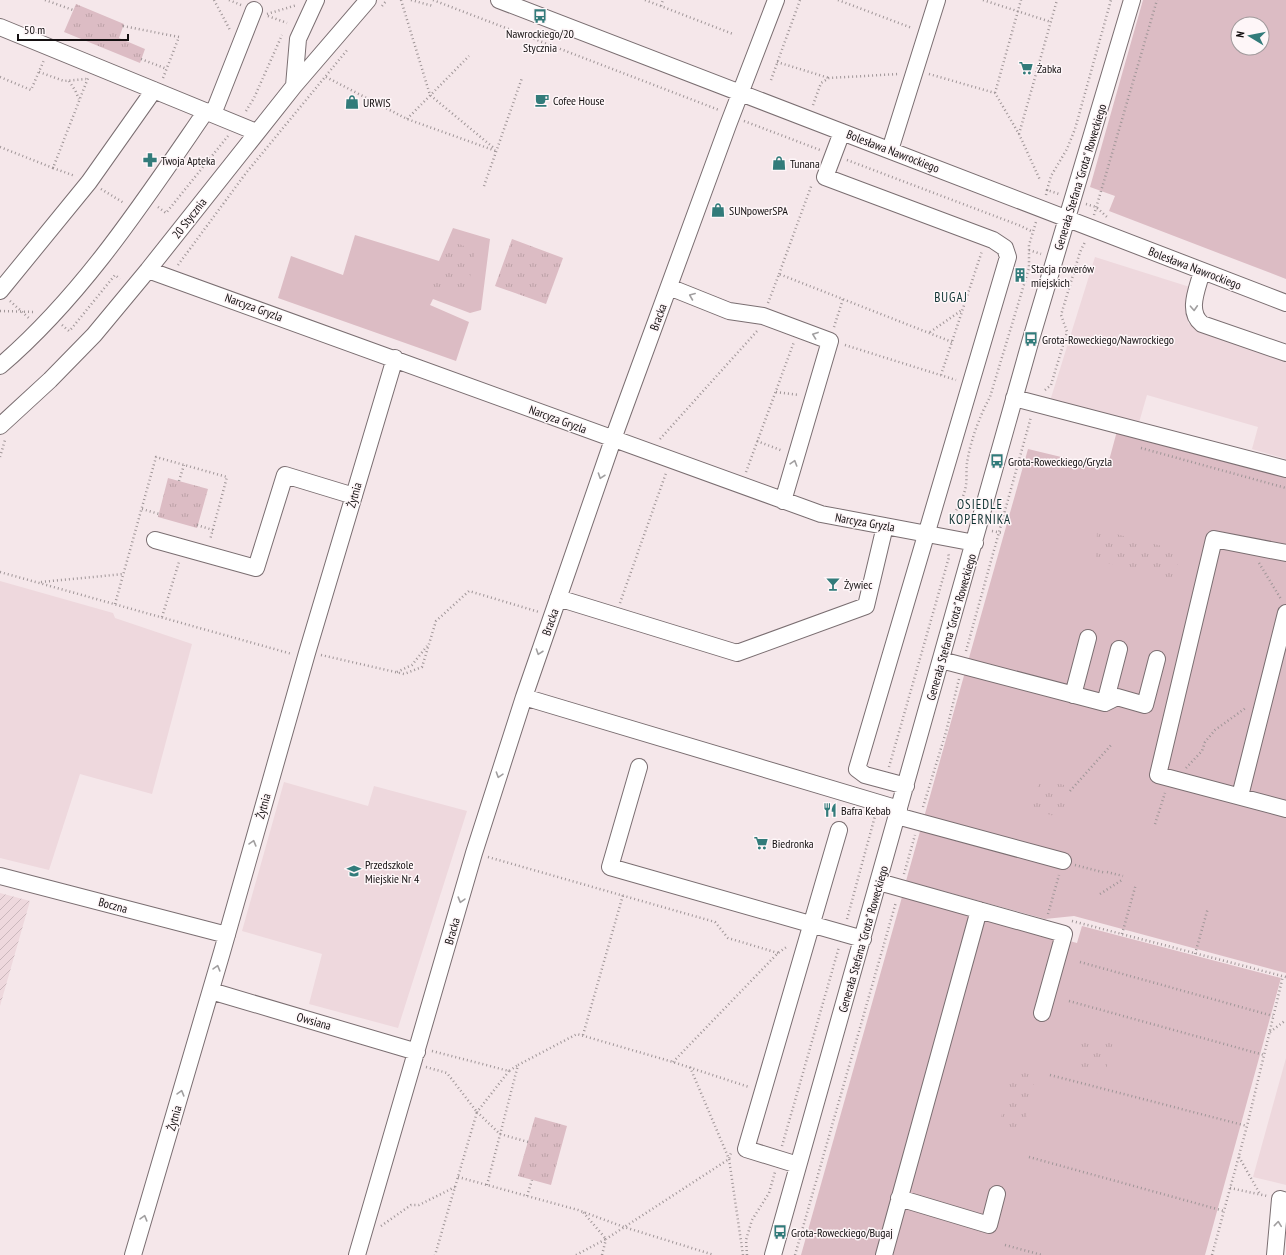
<svg xmlns="http://www.w3.org/2000/svg" width="1286" height="1255" font-family="'PT Sans Narrow',sans-serif">
<style>
.built{fill:#eed8dd}
.industrial{fill:url(#industrial-furrows)}
.green{fill:#dcbcc4;fill-rule:evenodd}
.park{fill:url(#park-tufts)}
.lines{fill:none;stroke-linecap:round;stroke-linejoin:round}
.minor-casing{stroke:#7a6e71;stroke-width:18}
.path{stroke:#9f9597;stroke-width:2.5;stroke-dasharray:1 3;stroke-linecap:butt}
.minor{stroke:#fff;stroke-width:16}
.oneway{stroke:#a19fa0}
.labels{text-anchor:middle;dominant-baseline:central;stroke-width:3;stroke-linejoin:round;paint-order:stroke}
.poi-label{font-size:12px;fill:#141011;stroke:#fef6f8;text-anchor:start}
.street-label{font-size:12px;fill:#141011;stroke:#fef6f8}
.neighbourhood-label{font-size:13px;letter-spacing:1px;fill:#0e3131;stroke:#fef6f8}
</style>
<defs>
<pattern id="industrial-furrows" width="10" height="10" patternUnits="userSpaceOnUse"><rect width="10" height="10" fill="#eed8dd"/><path d="M-1 1l2-2M0 10L10 0M9 11l2-2" fill="none" stroke="#cbb8bd"/></pattern>
<pattern id="park-tufts" width="24" height="20" patternUnits="userSpaceOnUse"><rect width="24" height="20" fill="#dcbcc4"/><path d="M3 7l-1-3M5 7V3M7 7l1-3M15 17l-1-3M17 17v-4M19 17l1-3" fill="none" stroke="#bca1a7"/></pattern>
</defs>
<rect width="100%" height="100%" fill="#f5e7ea"/>
<!-- built -->
<path class="built" d="M1095,257l98,31 -5,35 98,29v107l-34,-10 6,-22 -111,-32 -9,31 -88,-25z
M0,581l113,32 2,5 77,26 -40,150 -72,-20 -31,96 -49,-12z
M284,782l84,24 6,-20 93,25 -69,217 -89,-24 13,-50 -80,-23z
M1286,1058v127l-33,-8z"/>
<!-- industrial -->
<path class="industrial" d="M0,893l30,8 -30,105z"/>
<!-- green -->
<path class="green" d="M1143,0h143v279l-177,-68 6,-15 -25,-9zM1238,24h24v24h-24z
M453,228l37,11 -9,71 -11,3 -37,-14 -3,6 39,17 -13,39 -178,-63 13,-42 52,19 12,-40 84,26z
M1117,431l169,45v497l-212,-57 -29,3 -139,-38 122,-432 79,19z
M902,897l175,46 5,-17 199,52 -76,277h-404z"/>
<!-- park -->
<path class="park" d="M76,4l48,20 -5,14 26,11 -5,14 -76,-31z
M512,239l51,19 -17,46 -51,-18z
M453,241l22,10 -9,47 -39,-13 5,-15 7,3 8,-27z
M168,478l40,11 -11,39 -39,-11z
M1097,529l84,22 -7,29 -78,-20z
M1040,778l31,9 -9,31 -30,-8z
M1083,1034l30,8 -8,33 -31,-8z
M1013,1070l23,6 -13,55 -24,-6z
M535,1117l32,9 -16,59 -33,-9z"/>
<g class="lines">
<defs>
<path id="minor" d="M499,0l787,303
M0,27l256,105
M294,86l4,-47 18,-39
M213,114l41,-104
M842,132l-17,45 168,63 12,8 3,9 -151,512 8,6 41,11
M890,150l47,-150
M148,270l673,244 154,29
M1202,271c-4,17 -16,40 0,53l84,29
M669,287l60,24 34,5 67,25 -47,160
M0,291l89,-109 65,-92
M0,366c83,-71 144,-165 206,-255
M1014,398l272,71
M0,426l50,-46 44,-45 54,-65 146,-184 74,-86
M155,540l101,28 29,-93 69,21
M1286,553l-72,-14 -56,236 128,34
M558,598l179,55 129,-47 19,-80
M941,660l164,43 12,-6 28,8 12,-46
M1073,695l15,-57
M524,697l375,112
M1105,703l14,-54
M639,767l-29,100 253,72
M1240,796l46,-183
M897,816l166,45
M0,876l227,59
M879,882l185,52 -22,79
M211,991l206,61
M798,1165l-52,-16 93,-319
M899,1198l90,27 8,-31
M133,1255l89,-303 85,-299 88,-295
M357,1255l117,-402 50,-156 93,-269 111,-303 48,-125
M773,1255l258,-916 101,-339
M884,1255l95,-345
M1275,1255l5,-56 6,2"/>
</defs>
<!-- minor casing -->
<use href="#minor" class="minor-casing"/>
<!-- path -->
<path class="path" d="M45,0l28,10
M214,0l16,30
M229,0l12,5
M401,0l29,95 65,54
M411,0l22,6
M433,0l286,110
M645,0l88,34
M838,0l74,28
M983,0l68,22
M382,6l5,-6
M661,6l2,-6
M267,14l30,-9
M268,16l19,7
M123,26l56,11 -16,41
M141,59l26,10
M777,62l52,16
M39,72l25,9 22,-2
M929,74l66,19 24,41 21,46
M0,77l31,13 13,-30
M326,77l81,42 89,32
M771,80l29,-80
M69,81l6,9 4,9
M995,93l26,-93
M813,105l8,-22 8,-5 70,-4
M246,111l8,-13 28,-63
M407,119l62,-63
M744,121l76,29
M1019,134l38,-134
M0,147l53,21 35,-90
M847,160l174,66 12,6
M53,168l22,8
M484,186l38,-108
M101,189l23,14
M1047,190l4,-14 16,-27 8,-20 36,-129
M1046,195l1,-5 12,4
M1086,204l10,3 11,10
M158,207l8,6 62,-77
M1094,215l63,-215
M1029,250l12,4
M178,265l68,-92 102,-124
M779,274l33,-90
M10,301l20,18
M768,303l11,-29 173,68
M0,311l35,1
M62,325l7,6 3,-3 43,-53 5,4
M834,327l9,-28
M930,332l32,-22
M845,345l111,35
M941,375l41,-124
M1045,390l6,-5 16,-53 -6,-17 19,-63 5,-10
M776,392l23,3
M660,439l98,-109
M757,441l26,10
M1141,448l145,40
M0,457l5,-17
M746,472l48,-130
M179,481l5,-16
M142,509l17,5
M197,525l16,5
M950,525c4,-14 14,-25 16,-40 1,-7 0,-15 1,-22 3,-21 13,-48 23,-66l39,-129v-23l7,-23
M992,531l10,2
M1259,563l22,36
M0,572l292,82
M41,582l83,-8
M620,603l46,-130
M115,604l41,-147 71,20 -17,63
M162,617l17,-55
M966,651l65,-234
M321,655l83,19 18,-7 14,-46 33,-30 70,21
M397,672l15,-7 15,-19
M889,767l60,-210 -1,-5
M1186,768l16,-17 3,-9 10,-12 32,-23
M1070,791l42,-47
M923,807l23,-75 13,-53
M1155,824l10,-31
M488,857l227,65 13,16 50,15
M1075,865l31,8
M1107,872l16,4
M904,874l11,-39
M1100,894l22,-14
M1048,914l11,-39
M847,919l28,-103
M1072,921l214,56
M1122,934l14,-50
M1195,954l13,-46
M1080,962l193,54
M1069,1001l195,54
M1270,1032l16,-12
M583,1035l40,-140
M432,1051l77,20 9,-6
M673,1062l105,-109 10,-7
M426,1067l21,6 30,39 -42,143
M690,1067l39,92 14,96
M509,1071l-32,41 23,22 28,8
M1050,1075l197,51
M782,1146l57,-199
M1029,1157l195,54
M1239,1157l21,37
M458,1177l120,33 46,17 90,28
M487,1185l31,-120 59,-31 96,28 76,25
M1230,1188l37,8
M527,1196l5,-16
M381,1226l30,-21h8l36,-18
M1005,1245l37,10
M576,1255l30,-16 -23,-27
M602,1255l4,-16 123,-80 2,-6
M747,1255l-1,-15 6,-20 17,-27 6,-21
M795,1255l101,-353
M1212,1255l35,-129 36,-150"/>
<!-- minor -->
<use href="#minor" class="minor"/>
</g>
<!-- one-way arrows -->
<defs><path id="oneway-chevron" d="M-2-3.5L2.5 0L-2 3.5" fill="none" stroke-width="1.6" stroke-linecap="round" stroke-linejoin="round"/></defs>
<g class="oneway">
<use href="#oneway-chevron" transform="translate(692 296) rotate(-158)"/>
<use href="#oneway-chevron" transform="translate(1194 308) rotate(87)"/>
<use href="#oneway-chevron" transform="translate(815 335) rotate(-160)"/>
<use href="#oneway-chevron" transform="translate(794 463) rotate(-73)"/>
<use href="#oneway-chevron" transform="translate(601 476) rotate(109)"/>
<use href="#oneway-chevron" transform="translate(539 652) rotate(109)"/>
<use href="#oneway-chevron" transform="translate(499 775) rotate(108)"/>
<use href="#oneway-chevron" transform="translate(253 843) rotate(-74)"/>
<use href="#oneway-chevron" transform="translate(461 900) rotate(106)"/>
<use href="#oneway-chevron" transform="translate(217 968) rotate(-74)"/>
<use href="#oneway-chevron" transform="translate(181 1093) rotate(-74)"/>
<use href="#oneway-chevron" transform="translate(144 1218) rotate(-74)"/>
<use href="#oneway-chevron" transform="translate(1278 1224) rotate(-84)"/>
</g>
<!-- icons -->
<defs>
<symbol id="bus-bare" viewBox="-9 -9 18 18"><path d="M-5-6H5V4H4V6H2V4H-2V6H-4V4H-5ZM-3.5-4V0h7V-4ZM-3.5 1.2v1.5H-2V1.2ZM2 1.2v1.5H3.5V1.2Z" fill="#327b7a" stroke="#fef6f8" stroke-width="2.5" paint-order="stroke"/></symbol>
<symbol id="supermarket-bare" viewBox="-9 -9 18 18"><path d="M-6-5.5h2.5l.6 2H6L4.5 2H-2.5L-4.4-4H-6ZM-1.5 3.2a1.3 1.3 0 1 0 .1 0ZM3 3.2a1.3 1.3 0 1 0 .1 0Z" fill="#327b7a" stroke="#fef6f8" stroke-width="2.5" paint-order="stroke"/></symbol>
<symbol id="cafe-bare" viewBox="-9 -9 18 18"><path d="M-5.5-4.5H6V0H3Q3 3.5 0 3.5H-2.5Q-5.5 3.5-5.5 0ZM3-3.2v2h1.7v-2ZM-6 4.5H4V6H-6Z" fill="#327b7a" stroke="#fef6f8" stroke-width="2.5" paint-order="stroke"/></symbol>
<symbol id="shop-bare" viewBox="-9 -9 18 18"><path d="M-5-2.5h2.3a2.7 3.5 0 0 1 5.4 0H5L5.5 6h-11ZM-1.5-2.5h3a1.5 2.3 0 0 0-3 0Z" fill="#327b7a" stroke="#fef6f8" stroke-width="2.5" paint-order="stroke"/></symbol>
<symbol id="pharmacy-bare" viewBox="-9 -9 18 18"><path d="M-2-6h4v4h4v4h-4v4h-4v-4h-4v-4h4Z" fill="#327b7a" stroke="#fef6f8" stroke-width="2.5" paint-order="stroke"/></symbol>
<symbol id="building-bare" viewBox="-9 -9 18 18"><path d="M-4-6H4V6H1V3H-1V6H-4ZM-2.5-4.3h1.7v1.8h-1.7ZM.8-4.3h1.7v1.8H.8ZM-2.5-1h1.7V.8h-1.7ZM.8-1h1.7V.8H.8Z" fill="#327b7a" stroke="#fef6f8" stroke-width="2.5" paint-order="stroke"/></symbol>
<symbol id="bar-bare" viewBox="-9 -9 18 18"><path d="M-6-5H6L.8 .8V4.5H3.5V6h-7V4.5H-.8V.8Z" fill="#327b7a" stroke="#fef6f8" stroke-width="2.5" paint-order="stroke"/></symbol>
<symbol id="restaurant-bare" viewBox="-9 -9 18 18"><path d="M-5-6h1v4h1v-4h1v4h1v-4h1v5L-1.5 .5V6h-2V.5L-5-1ZM5-6V6H3V1.5H1.5Q1.5-4 5-6Z" fill="#327b7a" stroke="#fef6f8" stroke-width="2.5" paint-order="stroke"/></symbol>
<symbol id="school-bare" viewBox="-9 -9 18 18"><path d="M0-5L7-2L0 1L-7-2ZM-4 1L0 2.5L4 1V4Q0 6-4 4Z" fill="#327b7a" stroke="#fef6f8" stroke-width="2.5" paint-order="stroke"/></symbol>
</defs>
<g fill-rule="evenodd">
<use href="#bus-bare" x="530" y="6" width="20" height="20"/>
<use href="#supermarket-bare" x="1016" y="58" width="20" height="20"/>
<use href="#cafe-bare" x="532" y="90" width="20" height="20"/>
<use href="#shop-bare" x="342" y="92" width="20" height="20"/>
<use href="#pharmacy-bare" x="140" y="150" width="20" height="20"/>
<use href="#shop-bare" x="769" y="153" width="20" height="20"/>
<use href="#shop-bare" x="708" y="200" width="20" height="20"/>
<use href="#building-bare" x="1010" y="265" width="20" height="20"/>
<use href="#bus-bare" x="1021" y="329" width="20" height="20"/>
<use href="#bus-bare" x="987" y="451" width="20" height="20"/>
<use href="#bar-bare" x="823" y="574" width="20" height="20"/>
<use href="#restaurant-bare" x="820" y="800" width="20" height="20"/>
<use href="#supermarket-bare" x="751" y="833" width="20" height="20"/>
<use href="#school-bare" x="344" y="861" width="20" height="20"/>
<use href="#bus-bare" x="770" y="1222" width="20" height="20"/>
</g>
<g class="labels">
<!-- poi labels -->
<g class="poi-label">
<text x="540" y="33" text-anchor="middle">Nawrockiego/20<tspan x="540" dy="14">Stycznia</tspan></text>
<text x="1037" y="68">Żabka</text>
<text x="553" y="100">Cofee House</text>
<text x="363" y="102">URWIS</text>
<text x="161" y="160">Twoja Apteka</text>
<text x="790" y="163">Tunana</text>
<text x="729" y="210">SUNpowerSPA</text>
<text x="1031" y="268">Stacja rowerów<tspan x="1031" dy="14">miejskich</tspan></text>
<text x="1042" y="339">Grota-Roweckiego/Nawrockiego</text>
<text x="1008" y="461">Grota-Roweckiego/Gryzla</text>
<text x="844" y="584">Żywiec</text>
<text x="841" y="810">Bafra Kebab</text>
<text x="772" y="843">Biedronka</text>
<text x="365" y="864">Przedszkole<tspan x="365" dy="14">Miejskie Nr 4</tspan></text>
<text x="791" y="1232">Grota-Roweckiego/Bugaj</text>
</g>
<!-- street labels -->
<g class="street-label">
<text transform="translate(893 151) rotate(21)">Bolesława Nawrockiego</text>
<text transform="translate(1080 177) rotate(-73)">Generała Stefana "Grota" Roweckiego</text>
<text transform="translate(189 218) rotate(-52)">20 Stycznia</text>
<text transform="translate(1195 268) rotate(21)">Bolesława Nawrockiego</text>
<text transform="translate(254 307) rotate(20)">Narcyza Gryzla</text>
<text transform="translate(658 317) rotate(-70)">Bracka</text>
<text transform="translate(558 419) rotate(20)">Narcyza Gryzla</text>
<text transform="translate(354 495) rotate(-74)">Żytnia</text>
<text transform="translate(865 522) rotate(10)">Narcyza Gryzla</text>
<text transform="translate(550 622) rotate(-71)">Bracka</text>
<text transform="translate(951 627) rotate(-74)">Generała Stefana "Grota" Roweckiego</text>
<text transform="translate(263 806) rotate(-74)">Żytnia</text>
<text transform="translate(113 905) rotate(15)">Boczna</text>
<text transform="translate(452 931) rotate(-74)">Bracka</text>
<text transform="translate(863 939) rotate(-74)">Generała Stefana "Grota" Roweckiego</text>
<text transform="translate(314 1021) rotate(16)">Owsiana</text>
<text transform="translate(174 1118) rotate(-74)">Żytnia</text>
</g>
<!-- neighbourhood labels -->
<g class="neighbourhood-label">
<text x="951" y="297">BUGAJ</text>
<text x="980" y="504">OSIEDLE<tspan x="980" dy="15">KOPERNIKA</tspan></text>
</g>
</g>
<!-- north arrow -->
<g transform="translate(1250 36) rotate(280)"><circle r="19" fill="#fef6f8" stroke="#a09a9c"/>
<path d="M0-3L7 15L0 10L-7 15Z" fill="#327b7a"/>
<text y="-6" font-size="11" font-weight="bold" text-anchor="middle" fill="#141011">N</text>
</g>
<!-- scale -->
<path d="M18 34v6h110v-6" fill="none" stroke="#141011" stroke-width="2"/>
<text x="24" y="34" font-size="12" fill="#141011" stroke="#fef6f8" stroke-width="3" paint-order="stroke">50 m</text>
</svg>
